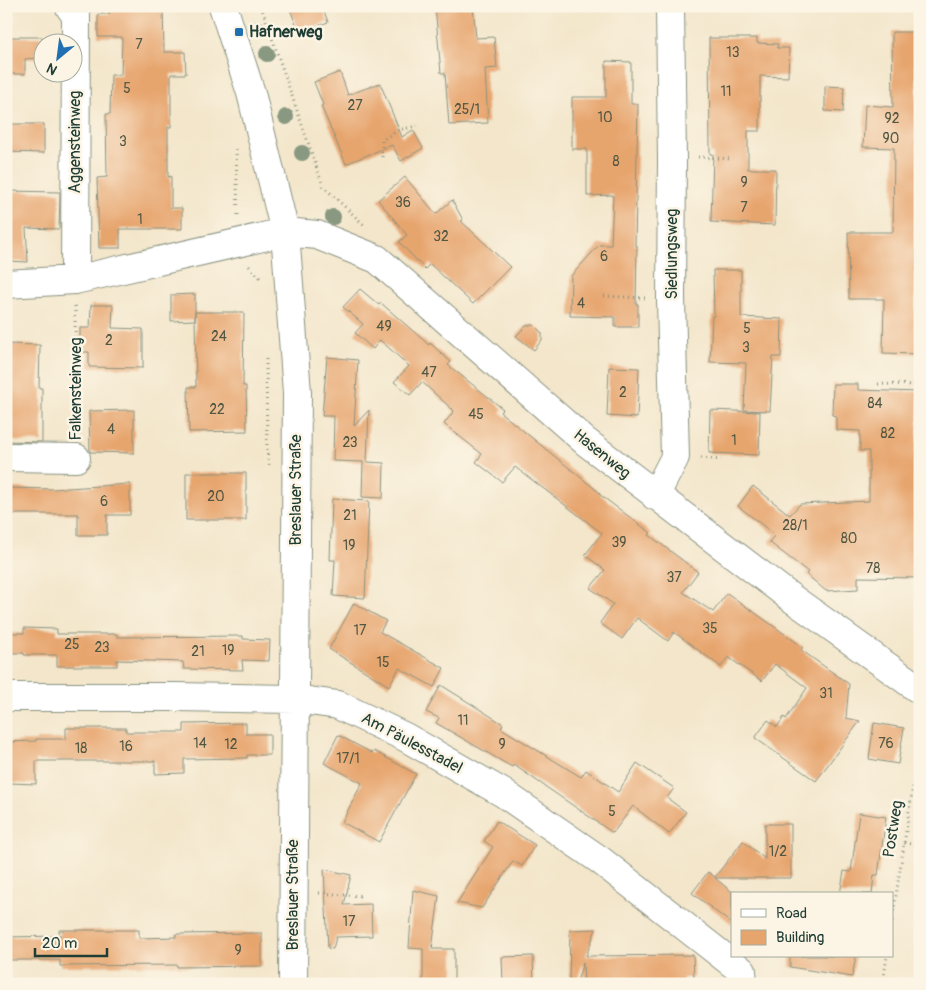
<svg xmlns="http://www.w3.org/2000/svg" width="926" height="990" font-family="Pangolin,sans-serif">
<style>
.building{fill:#e7a56e}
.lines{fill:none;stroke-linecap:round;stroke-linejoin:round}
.minor-casing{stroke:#899280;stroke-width:30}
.path{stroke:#899280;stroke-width:3;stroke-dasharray:1 4;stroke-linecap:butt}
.minor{stroke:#fff;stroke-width:28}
.tree{fill:#899981}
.poi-dot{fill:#1f6fb2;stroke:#fcf5e5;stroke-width:2}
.labels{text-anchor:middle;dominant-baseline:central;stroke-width:5;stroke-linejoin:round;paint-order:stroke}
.number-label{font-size:14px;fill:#515742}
.poi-label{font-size:16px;font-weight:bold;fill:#1f3d34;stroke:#fcf5e5;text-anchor:start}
.street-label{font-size:16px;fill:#1f3d34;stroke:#fcf5e5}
</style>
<rect width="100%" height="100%" fill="#fcf5e5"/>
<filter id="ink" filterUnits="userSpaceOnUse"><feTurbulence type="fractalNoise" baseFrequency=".02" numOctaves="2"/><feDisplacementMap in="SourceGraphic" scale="10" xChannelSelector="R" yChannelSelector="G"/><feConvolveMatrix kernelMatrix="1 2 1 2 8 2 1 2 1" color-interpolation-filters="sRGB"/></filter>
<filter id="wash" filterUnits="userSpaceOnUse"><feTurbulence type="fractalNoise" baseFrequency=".0096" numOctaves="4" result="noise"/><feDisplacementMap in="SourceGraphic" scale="20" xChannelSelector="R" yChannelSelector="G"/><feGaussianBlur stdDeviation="1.12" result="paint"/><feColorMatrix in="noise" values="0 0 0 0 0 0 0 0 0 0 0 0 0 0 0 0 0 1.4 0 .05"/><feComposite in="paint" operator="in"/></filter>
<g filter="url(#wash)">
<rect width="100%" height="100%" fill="#f3e6cb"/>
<g id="blocks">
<!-- building -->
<path class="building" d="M109,6h54l1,46h21l1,22h-15v53h-3v50l3,-1v32h11v21h-62v19h-21l-2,-70 10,-1 -1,-63h4l1,-39h10l1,-38h-24v-23h11z
M289,6h33l6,16 -29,11z
M435,6h38l3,32 18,-1 3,31 -12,1 3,54 -39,2 -4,-52h-4z
M892,32h24l1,76h3l-5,221h3l-1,25 -34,-1 1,-54h-35l-1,-67h45l1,-84 -31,-1 2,-42 28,2z
M6,37h36v21l-17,1v15h-19z
M709,38h48v5l21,1 -1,4h12l-1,29 -28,-1v55h-12v38h28l-1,56 -64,-3 2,-68h-3z
M606,61l25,1v42h7l-3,141h2l-1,59h2v23h-23v-10l-45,-1 1,-40 28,-31h12l2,-50 -26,1v-47h-15v-52h34z
M340,72l8,23 32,-12 22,54 11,-7 10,18 -22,13 -9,-16 -46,19 -25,-58 2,-1 -9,-23z
M825,86l19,1 -1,25 -18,-1z
M6,124h38v29l-38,-1z
M405,177l31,37 16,-14 11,20 -2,1 49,46 -37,37 -43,-40 -5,5 -26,-27 8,-7 -29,-35z
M6,191l54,1 -1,37 -33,-1 2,34 -22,-1z
M713,270h28v47l41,2 -1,38h-8l-3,54 -26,-1 2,-47 -36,-1 2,-46h2z
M360,289l19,16 2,-2 48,42 1,-2 21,19 -3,3 55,44 -3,3 100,81 -1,1 52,39 -2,2 49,37 -15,20 30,20 14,-19 76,54 -2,3 48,34 -3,34 14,3 -44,60 -61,-43 13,-18 9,7 7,-10 2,2 21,-31 -32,-24 -13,17 -34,-24 -7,10 -47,-35 -6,9 -31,-23 -15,21 -22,-16 13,-19 -23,-16 15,-18 -20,-15 17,-22 -87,-66 -13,15 -26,-20 6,-8 -38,-30 10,-13 -32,-29 -12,13 -16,-13 15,-16 -29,-26 -7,9 -18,-16 8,-9 -20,-17z
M195,294v26l-24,1v-26z
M91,305h22l-1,23 31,1v39l-54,-1v-15h-9v-24h10z
M195,312h49l-1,74h3l1,45 -58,1 -1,-45h8z
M527,325h7l8,8v7l-8,10 -18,-14z
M6,344l34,1 -1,43h3v54l-36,-1z
M327,357l31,3 -4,66 15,-16 -2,52 17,1 -1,35 -21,-1 1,-35 -30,-1 1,-45h-12z
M609,367l30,1 -2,50 -30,-2z
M833,384h25v6l61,2 -3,78h3l1,108 -62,-1v12l-32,2 -20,-17 2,-2 -39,-30 6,-7 -37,-29 15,-20 37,29 10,-11 69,-3v-50h-9v-20l-24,-1v-14l-4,-1z
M134,410v43l-44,-1 -1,-41z
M710,410l50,2 -1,43 -50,-2z
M186,473h60v47h-60z
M130,484v31h-23v20h-29v-21h-72v-26l47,1z
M332,499l37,2 -4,97 -32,-2 2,-36h-5z
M354,603l32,18 -6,11 64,36 -10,19 -35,-19 -10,18 -60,-37z
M24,628l33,1v5h60v3l126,-1v3l27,1 -1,21 -27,-1 1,10 -59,-1 -1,-7 -66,-2v6h-60v-11h-33v-2h-18v-20h18z
M441,685l62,39 -2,4 80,49 5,-7 32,22 19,-29 37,25 -7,10 19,14 -17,22 -36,-28 -20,27 -99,-68 -2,2 -76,-44 3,-5 -13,-6z
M246,723v11h24v21h-23v3l-63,1v14l-29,1v-13h-119v23l-27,-1 1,-22h-4v-19l30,-1v-2h30v-11h60v4h58v-8z
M874,723l30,5 -6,36 -29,-5z
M338,735l34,18 2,-2 42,23 -37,68 -37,-20 20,-39 -38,-20z
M859,813l27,4 -8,58h-4l-2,19h-32l4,-23 7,1z
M497,821l38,24 -13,21 -9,-5 -31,47 -25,-5 36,-56 -9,-6z
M765,824h26v54h-76l17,14v32l-40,-31 16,-21 7,5 28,-36 22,18z
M324,869l27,6 -7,30 27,-1 1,32 -36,1 -3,12 -5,-1z
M413,890l26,6 -7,53h22v35h-31v-35l-14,-1z
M596,929l-10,27 107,-1 1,23h-11v5l-99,1 -1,-21 -7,21h-7l1,-54z
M59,930h80v8l37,-1v-3l86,-1v33l-85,1v-2l-117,1v-6h-54v-23l54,-1z
M533,956l1,28h-31l-1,-27z
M790,956h66l-4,21 -62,-10z"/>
</g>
</g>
<g filter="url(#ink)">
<use href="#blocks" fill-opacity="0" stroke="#899280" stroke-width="1"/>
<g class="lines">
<defs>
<path id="minor" d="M69,6l7,10 -1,264
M223,6l28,87 34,139 4,52 8,109 -4,591
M6,284l69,-4 210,-48 32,3 60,24 209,183 204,155 130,93
M6,457l70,1
M655,496l20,-39 -4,-158 1,-140 -2,-153
M6,697h170l119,2 43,6 67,32 98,56 97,67 142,111 1,13"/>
</defs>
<!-- minor casing -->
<use href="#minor" class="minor-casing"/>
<!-- path -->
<path class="path" d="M261,6l62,180 41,39
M236,149l2,68
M382,157v-17l16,-10 19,-4
M698,157l35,2
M249,266l13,14
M604,296l42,2
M75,306l1,126
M266,359l1,92 2,14
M878,384l42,1
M701,458l20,2
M904,843l16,2
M319,893l42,3
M892,921l28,-180
M883,984l4,-28"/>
<!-- minor -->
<use href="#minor" class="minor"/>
</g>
<!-- trees -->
<g class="tree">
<circle cx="258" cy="29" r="8"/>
<circle cx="267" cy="54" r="8"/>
<circle cx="286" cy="117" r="8"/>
<circle cx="302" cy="153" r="8"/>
<circle cx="333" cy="217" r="8"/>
</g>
</g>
<!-- markers -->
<rect class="poi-dot" x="234" y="27" width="10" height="10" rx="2.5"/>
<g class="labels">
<!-- number labels -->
<g class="number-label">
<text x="139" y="44">7</text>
<text x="733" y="52">13</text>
<text x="127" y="88">5</text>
<text x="726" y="91">11</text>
<text x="355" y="105">27</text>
<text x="467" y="109">25/1</text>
<text x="605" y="117">10</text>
<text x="892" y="118">92</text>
<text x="891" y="138">90</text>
<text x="123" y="141">3</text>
<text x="616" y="161">8</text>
<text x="744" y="182">9</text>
<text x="403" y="202">36</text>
<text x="744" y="207">7</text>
<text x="140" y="219">1</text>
<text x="441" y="236">32</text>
<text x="604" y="256">6</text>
<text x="581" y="303">4</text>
<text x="384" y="326">49</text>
<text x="747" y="328">5</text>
<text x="219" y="336">24</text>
<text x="109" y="340">2</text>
<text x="746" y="347">3</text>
<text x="429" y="372">47</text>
<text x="623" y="392">2</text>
<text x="875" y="403">84</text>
<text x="217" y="409">22</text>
<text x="476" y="414">45</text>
<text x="111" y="429">4</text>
<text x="888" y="433">82</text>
<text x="734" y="440">1</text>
<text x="350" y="442">23</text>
<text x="216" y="496">20</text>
<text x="104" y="501">6</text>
<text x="350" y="515">21</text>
<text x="795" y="525">28/1</text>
<text x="849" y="538">80</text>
<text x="619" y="542">39</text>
<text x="349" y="545">19</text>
<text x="873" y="568">78</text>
<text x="674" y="577">37</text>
<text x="710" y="628">35</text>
<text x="360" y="630">17</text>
<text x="72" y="644">25</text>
<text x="102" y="647">23</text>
<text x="228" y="650">19</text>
<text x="198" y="651">21</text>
<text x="383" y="662">15</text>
<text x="826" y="693">31</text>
<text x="463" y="720">11</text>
<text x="200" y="743">14</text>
<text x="886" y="743">76</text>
<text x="231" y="744">12</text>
<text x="502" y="744">9</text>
<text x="126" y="746">16</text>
<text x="81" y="748">18</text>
<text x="348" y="758">17/1</text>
<text x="612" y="811">5</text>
<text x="778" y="851">1/2</text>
<text x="349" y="921">17</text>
<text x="238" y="950">9</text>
</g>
<!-- poi labels -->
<g class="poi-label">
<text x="249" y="32">Hafnerweg</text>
</g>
<!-- street labels -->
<g class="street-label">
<text transform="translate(75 142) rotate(-90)">Aggensteinweg</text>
<text transform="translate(672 254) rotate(-90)">Siedlungsweg</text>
<text transform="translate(76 389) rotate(-90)">Falkensteinweg</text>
<text transform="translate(602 454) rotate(39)">Hasenweg</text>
<text transform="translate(296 490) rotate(-90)">Breslauer Straße</text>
<text transform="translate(412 743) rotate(28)">Am Päulesstadel</text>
<text transform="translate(893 829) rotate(-81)">Postweg</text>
<text transform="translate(293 895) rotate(-90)">Breslauer Straße</text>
</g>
</g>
<!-- margin -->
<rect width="926" height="990" fill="none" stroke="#fcf5e5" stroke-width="25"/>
<!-- legend -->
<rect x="731" y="892" width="162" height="65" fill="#fcf5e5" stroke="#a4ab9e"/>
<rect x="741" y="909" width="25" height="8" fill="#ffffff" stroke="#a4ab9e"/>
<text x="776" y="918" font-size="15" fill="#1f3d34">Road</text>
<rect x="741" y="930" width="25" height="15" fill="#e7a56e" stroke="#a4ab9e"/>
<text x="776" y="942" font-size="15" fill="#1f3d34">Building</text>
<!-- north arrow -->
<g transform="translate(58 58) rotate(209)"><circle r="24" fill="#fcf5e5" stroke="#a4ab9e"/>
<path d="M0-4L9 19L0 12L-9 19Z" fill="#1f6fb2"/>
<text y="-8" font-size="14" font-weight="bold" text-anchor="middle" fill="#1f3d34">N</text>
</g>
<!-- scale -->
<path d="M35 948v8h72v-8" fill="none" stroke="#1f3d34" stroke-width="2.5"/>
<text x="42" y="948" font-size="15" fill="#1f3d34" stroke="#fcf5e5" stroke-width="4" paint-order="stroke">20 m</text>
</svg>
